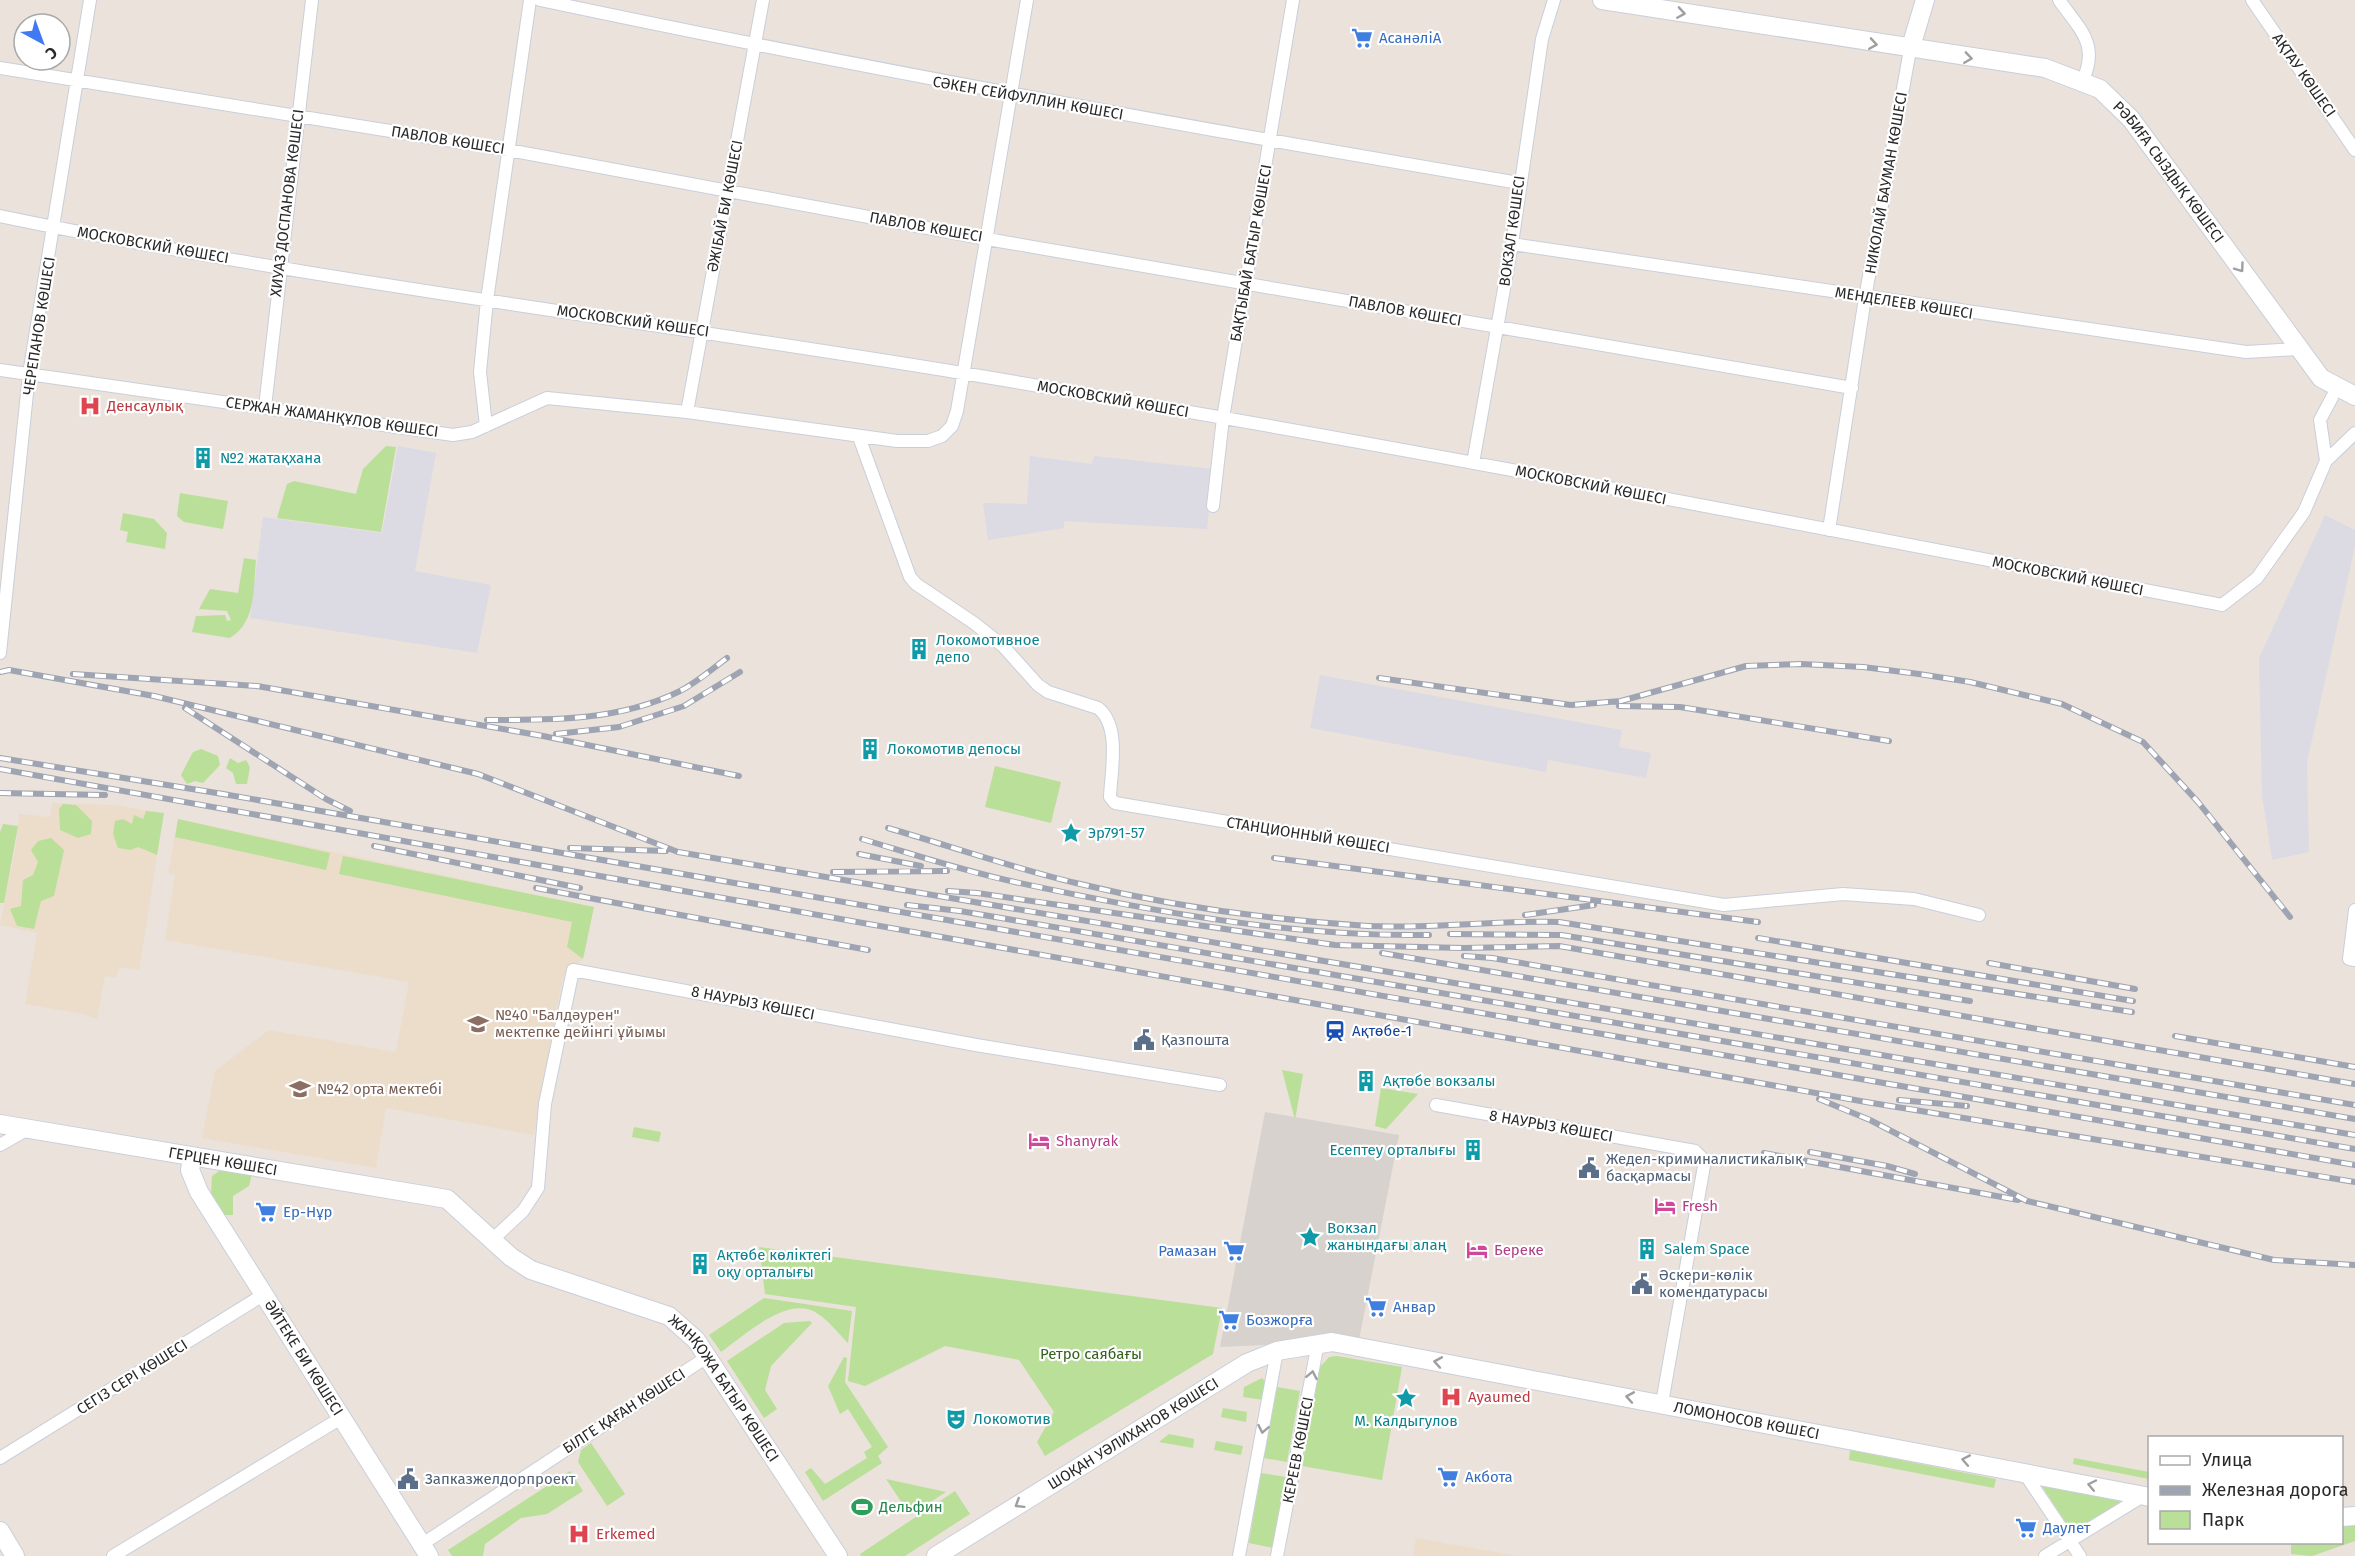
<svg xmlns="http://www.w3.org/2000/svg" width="2355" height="1556" font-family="'Fira Sans',sans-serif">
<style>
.industrial{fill:#dcdbe3}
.education{fill:#ecddcb}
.green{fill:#badf99}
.plaza{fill:#d7d2cd}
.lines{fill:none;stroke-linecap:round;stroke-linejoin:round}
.street-casing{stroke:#c9cfda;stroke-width:14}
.secondary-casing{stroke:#c9cfda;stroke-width:20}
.street{stroke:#fff;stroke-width:12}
.secondary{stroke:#fff;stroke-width:18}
.rail-casing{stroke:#9ea4b2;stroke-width:6}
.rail{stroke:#fff;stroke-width:4;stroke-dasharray:11;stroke-linecap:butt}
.oneway{stroke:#9f9f9f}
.labels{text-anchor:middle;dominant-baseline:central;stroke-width:4.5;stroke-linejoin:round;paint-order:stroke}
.shop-label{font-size:15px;fill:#366cbe;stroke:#fff;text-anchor:start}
.street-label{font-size:15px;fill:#292929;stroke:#fff}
.health-label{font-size:15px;fill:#be3a42;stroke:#fff;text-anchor:start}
.culture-label{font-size:15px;fill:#0d838f;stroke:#fff;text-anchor:start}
.education-label{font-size:15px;fill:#785e54;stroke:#fff;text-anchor:start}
.transit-label{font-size:15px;fill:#164399;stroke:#fff;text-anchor:start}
.service-label{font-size:15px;fill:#4e5e75;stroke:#fff;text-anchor:start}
.hotel-label{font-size:15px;fill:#b23c85;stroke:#fff;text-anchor:start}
.park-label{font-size:15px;fill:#34621c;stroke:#fff}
.leisure-label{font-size:15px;fill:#27864d;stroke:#fff;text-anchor:start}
</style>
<rect width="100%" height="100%" fill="#eae2db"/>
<!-- industrial -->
<path class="industrial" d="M398,446l38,7 -21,118 76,14 -14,68 -227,-35 13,-101 119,16z
M1030,456l62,8 2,-8 119,13 -6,60 -143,-8v7l-76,12 -5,-37 44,1z
M2325,515l30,15v16l-48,216 2,90 -37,8 -10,-65 -3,-137z
M1320,675l302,55 -3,17 32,6 -5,25 -98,-18 -2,12 -236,-44z"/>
<!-- education -->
<path class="education" d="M52,803l62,2 50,8 -25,157 -20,-3 -3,11 -11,-2 -8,43 -14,-5 -58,-10 12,-71 -37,-8 16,-80 3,-31 31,3z
M178,819l416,88 -11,52 -20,17 -29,159 -148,-27 -10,60 -174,-30 13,-67 54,-41 127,22 13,-70 -244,-42 10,-65 -7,-2z
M1416,1538l102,18h-105z"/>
<!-- green -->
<path class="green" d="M386,446l10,1 -15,85 -104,-14 10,-34 7,-3 62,13 7,-25z
M180,493l48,8 -5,28 -39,-7 -7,-6z
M123,513l31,6 13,14 -2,16 -39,-7 2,-10 -8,-2z
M244,558l12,2c-3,29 1,61 -26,78l-38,-6 4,-16 29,-1 2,6 4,-1 -4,-9 -28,-2 11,-20 28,4z
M201,749l17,7 2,9 -17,18 -8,-2 -8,3 -6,-9 12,-23z
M230,758l8,5 8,-3 4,7 -3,17h-11l-3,-11 -7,-5z
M995,766l66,16 -10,41 -66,-16z
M63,804l13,1 16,16 -1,13 -13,4 -18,-8 -1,-21z
M146,811l18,2 -7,42 -19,-8 -7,3 -13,-2 -5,-14 2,-13 8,-2 9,5 2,-9 9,4z
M178,819l152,34 -4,17 -151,-33z
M3,824l15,2 -14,77h-4v-71z
M51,838l13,12 -10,46 -13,5 -7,28 -17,-3 -7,-17 11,-3 2,-26 10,-5 5,-13 -7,-12 7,-9z
M343,856l251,51 -11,52 -16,-12 5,-25 -233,-48z
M1282,1070l21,4 -8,46z
M1381,1088l37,6 -32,35 -11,-3z
M634,1127l27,5 -2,10 -27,-5z
M222,1169l30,5 -3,12 -16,10v19h-11l-11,-21 1,-18z
M759,1247l463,61 -9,46 -168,102 -8,-14 17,-30 -35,-52 -74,-14 -80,40 -17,-5 8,-74 -91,-13z
M764,1298l88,13 -4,32c-10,-10 -19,-22 -30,-29 -29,-21 -74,22 -97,38l-12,-17z
M810,1321l2,2 -41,43 -6,24 12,19 -13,9 -37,-57 57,-38z
M1337,1356l65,11 -20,113 -80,-14 18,-99 9,-10z
M844,1357l3,1 -2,24 43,65 -10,9 4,7 -59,38 -18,-29 6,-4 14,16 42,-26 -3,-6 8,-5 -24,-38 -8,5 -12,-28z
M1262,1378l5,5 -3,17 -21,-3 1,-10z
M1277,1387l23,4 -13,71 -23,-4z
M1223,1408l24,4 -1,10 -25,-5z
M1169,1434l25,5 -1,9 -34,-6z
M1216,1441l27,5 -2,9 -27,-5z
M591,1443l34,51 -18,12 -29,-44 3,-12z
M1850,1450l146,29 -2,9 -145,-28z
M2074,1458l75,14v7l-76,-15z
M570,1471l13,20 -36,23 -26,4 -36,26 -2,12h-31l-4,-6z
M1261,1473l25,4 -13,71 -24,-5z
M886,1479l60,13 -36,23z
M2040,1483l86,16 -54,33z
M955,1491l15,23 -65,42h-44l-1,-2z
M2355,1524v17l-43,15 -21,-2v-11l51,-1v-16z"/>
<!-- plaza -->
<path class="plaza" d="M1265,1112l134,23 -40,205 -139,7z"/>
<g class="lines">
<defs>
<path id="street" d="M540,0c325,69 652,128 979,183
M2059,0c21,30 41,44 23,82
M2252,0l103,150
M0,68l508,82 479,89 865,149
M0,216c318,66 641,104 962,157 421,70 840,151 1260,232l35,-27 47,-66 22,-51 -6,-41 17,-32
M1512,244l734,108 52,-3
M0,370l453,65 19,-3 75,-34 140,14 210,29h31l14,-5 10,-10 5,-15 70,-411
M265,407l47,-407
M687,412l76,-412
M486,426l-6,-54 7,-72 43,-300
M859,437l51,140 6,7 58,39 29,23 35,39 10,7 50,16c23,18 13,63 12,89l5,6 609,102 119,-11 71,5 65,16
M2326,461l29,-28
M1473,463l39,-219 30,-205 12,-39
M1213,506l10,-88 70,-418
M1829,530l36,-232 45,-248
M0,653l29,-279 61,-374
M2355,910l-6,49 6,1
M1436,1105l259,46 6,6 3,9 -42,237
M0,1145l28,-16
M492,1240l31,-29 15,-23 7,-84 28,-134 403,75 244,40
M0,1458l263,-163
M2023,1471l57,85
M421,1545l286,-188
M113,1556l228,-138
M1239,1556l38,-205
M1277,1556l41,-213
M2045,1556l98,-60"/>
<g id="secondary">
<path id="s1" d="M1602,0l443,68 55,21 31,30 190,259 34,18"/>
<path d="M1910,50l15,-50"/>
<path id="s2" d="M0,1124l447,75 64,58 20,13 138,46 27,24 142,216"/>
<path id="s3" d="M192,1158l-2,12 9,22 230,364"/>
<path d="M2342,1517l13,-1"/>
<path d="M0,1531l15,25"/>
<path id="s4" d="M936,1556l311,-193 30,-12 55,-9 818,155"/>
</g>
</defs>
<!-- street casing -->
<use href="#street" class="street-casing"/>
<!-- secondary casing -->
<use href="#secondary" class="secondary-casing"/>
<!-- street -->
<use href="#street" class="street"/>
<!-- secondary -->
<use href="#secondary" class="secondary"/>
<defs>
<path id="rail" d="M0,672l9,-2 145,26 324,78 200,78 1677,283
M73,674l184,12 286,50 196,40
M1379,678l192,27 50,-4 125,-35 55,-2 62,3 56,7 51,8 92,22 81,38 55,60 92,115
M1619,706l61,1 209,34
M185,708l141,91 24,12
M487,720c65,0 131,1 191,-28 17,-8 34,-23 49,-34
M556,734l63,-7 65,-21 56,-34
M0,758l223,36 2132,371
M0,769l1866,333 489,80
M0,793l105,2
M888,828c62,18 125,40 188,55 94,23 195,37 292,43 64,3 127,-6 191,-4l573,90
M862,839c50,15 101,32 153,43 135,29 275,55 414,53
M374,846l206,42
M570,848l96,3
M859,854l62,12
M1274,858l484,64
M833,872l114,-1
M536,888l332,62
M948,891l29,2 358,52 129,3 95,-2 796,138
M907,905l53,6 1395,238
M1525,915l69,-10
M1450,934l111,1 409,66
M1758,938l375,63
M1382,953l973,166
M1464,956l28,2 863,147
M1989,963l146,26
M2175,1036l180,31
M1819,1099l51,21 157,81 247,59 81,5
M1899,1100l68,6
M1810,1152l77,14 28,8
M1764,1153l254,47"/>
</defs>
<!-- rail casing -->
<use href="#rail" class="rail-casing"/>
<!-- rail -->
<use href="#rail" class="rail"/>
</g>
<!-- one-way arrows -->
<defs><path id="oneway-chevron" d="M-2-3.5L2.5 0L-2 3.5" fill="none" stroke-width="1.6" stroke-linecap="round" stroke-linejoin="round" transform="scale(1.5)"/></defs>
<g class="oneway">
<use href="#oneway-chevron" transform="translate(1681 13) rotate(9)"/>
<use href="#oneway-chevron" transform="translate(1873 44) rotate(9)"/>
<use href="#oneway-chevron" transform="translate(1968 58) rotate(8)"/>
<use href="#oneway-chevron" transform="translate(2240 268) rotate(54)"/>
<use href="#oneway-chevron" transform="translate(1438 1362) rotate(-170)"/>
<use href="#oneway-chevron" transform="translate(1312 1375) rotate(-79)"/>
<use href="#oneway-chevron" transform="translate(1630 1397) rotate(-170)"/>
<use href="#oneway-chevron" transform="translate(1263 1429) rotate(101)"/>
<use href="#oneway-chevron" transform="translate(1966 1460) rotate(-169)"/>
<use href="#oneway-chevron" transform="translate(2092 1485) rotate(-168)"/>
<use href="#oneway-chevron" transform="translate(1019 1504) rotate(148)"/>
</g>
<!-- icons -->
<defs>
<symbol id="supermarket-bare" viewBox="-9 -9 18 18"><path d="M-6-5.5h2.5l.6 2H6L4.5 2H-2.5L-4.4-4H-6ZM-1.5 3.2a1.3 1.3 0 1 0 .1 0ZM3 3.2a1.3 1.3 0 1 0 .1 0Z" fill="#3f7fe0" stroke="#fff" stroke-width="2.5" paint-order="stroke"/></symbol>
<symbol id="hospital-bare" viewBox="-9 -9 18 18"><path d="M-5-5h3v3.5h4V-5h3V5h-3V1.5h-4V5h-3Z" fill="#e0444e" stroke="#fff" stroke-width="2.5" paint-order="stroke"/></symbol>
<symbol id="building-bare" viewBox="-9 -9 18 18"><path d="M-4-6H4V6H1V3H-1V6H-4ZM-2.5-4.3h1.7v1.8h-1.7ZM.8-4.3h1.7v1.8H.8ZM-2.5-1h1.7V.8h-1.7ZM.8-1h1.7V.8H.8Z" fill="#0f9aa8" stroke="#fff" stroke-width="2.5" paint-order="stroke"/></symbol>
<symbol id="sight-bare" viewBox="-9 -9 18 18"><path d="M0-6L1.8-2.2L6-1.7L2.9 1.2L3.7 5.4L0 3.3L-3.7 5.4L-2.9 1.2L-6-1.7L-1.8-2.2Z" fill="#0f9aa8" stroke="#fff" stroke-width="2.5" paint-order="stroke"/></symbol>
<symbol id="school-bare" viewBox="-9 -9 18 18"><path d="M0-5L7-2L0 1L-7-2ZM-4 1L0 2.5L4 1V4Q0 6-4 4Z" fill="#8d6e63" stroke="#fff" stroke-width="2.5" paint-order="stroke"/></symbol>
<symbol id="station-bare" viewBox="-9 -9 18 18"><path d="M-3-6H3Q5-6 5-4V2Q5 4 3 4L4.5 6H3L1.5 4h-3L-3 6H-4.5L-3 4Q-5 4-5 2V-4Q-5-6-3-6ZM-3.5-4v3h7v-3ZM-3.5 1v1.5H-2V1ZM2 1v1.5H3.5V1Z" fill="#1a4fb4" stroke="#fff" stroke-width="2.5" paint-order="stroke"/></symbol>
<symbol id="civic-bare" viewBox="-9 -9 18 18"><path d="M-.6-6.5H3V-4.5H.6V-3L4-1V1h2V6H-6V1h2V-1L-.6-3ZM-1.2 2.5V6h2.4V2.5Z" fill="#5c6f8a" stroke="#fff" stroke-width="2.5" paint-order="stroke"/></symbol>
<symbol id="hotel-bare" viewBox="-9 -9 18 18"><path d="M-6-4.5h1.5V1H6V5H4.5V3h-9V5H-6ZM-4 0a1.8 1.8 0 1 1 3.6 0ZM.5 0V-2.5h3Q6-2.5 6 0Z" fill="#d1479c" stroke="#fff" stroke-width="2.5" paint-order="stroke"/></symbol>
<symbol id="theatre-bare" viewBox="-9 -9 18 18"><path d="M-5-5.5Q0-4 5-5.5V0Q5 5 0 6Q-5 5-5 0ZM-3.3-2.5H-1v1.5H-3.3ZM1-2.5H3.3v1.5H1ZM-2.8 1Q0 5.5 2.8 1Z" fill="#0f9aa8" stroke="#fff" stroke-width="2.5" paint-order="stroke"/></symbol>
<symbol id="stadium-bare" viewBox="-9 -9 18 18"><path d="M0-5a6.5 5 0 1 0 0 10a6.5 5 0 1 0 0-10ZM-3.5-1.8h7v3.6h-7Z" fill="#2e9e5b" stroke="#fff" stroke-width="2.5" paint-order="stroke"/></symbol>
</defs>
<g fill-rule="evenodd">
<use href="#supermarket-bare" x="1347" y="23" width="30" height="30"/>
<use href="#hospital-bare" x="75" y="391" width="30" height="30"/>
<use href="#building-bare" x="188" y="443" width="30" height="30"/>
<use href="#building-bare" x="904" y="634" width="30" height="30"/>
<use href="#building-bare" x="855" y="734" width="30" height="30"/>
<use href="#sight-bare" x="1056" y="818" width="30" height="30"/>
<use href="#school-bare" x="463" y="1009" width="30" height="30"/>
<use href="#station-bare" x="1320" y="1016" width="30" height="30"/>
<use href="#civic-bare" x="1129" y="1025" width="30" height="30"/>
<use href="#building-bare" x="1351" y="1066" width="30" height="30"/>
<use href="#school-bare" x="285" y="1074" width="30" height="30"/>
<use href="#hotel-bare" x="1024" y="1126" width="30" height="30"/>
<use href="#building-bare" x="1458" y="1135" width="30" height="30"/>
<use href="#civic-bare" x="1574" y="1153" width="30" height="30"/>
<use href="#hotel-bare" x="1650" y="1191" width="30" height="30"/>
<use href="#supermarket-bare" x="251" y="1197" width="30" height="30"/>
<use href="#sight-bare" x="1295" y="1222" width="30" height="30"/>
<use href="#building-bare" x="1632" y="1234" width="30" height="30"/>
<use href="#hotel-bare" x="1462" y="1235" width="30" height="30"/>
<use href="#supermarket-bare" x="1219" y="1236" width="30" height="30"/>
<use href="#building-bare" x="685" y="1249" width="30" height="30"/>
<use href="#civic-bare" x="1627" y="1269" width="30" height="30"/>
<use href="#supermarket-bare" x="1361" y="1292" width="30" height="30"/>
<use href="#supermarket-bare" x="1214" y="1305" width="30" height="30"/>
<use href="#hospital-bare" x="1436" y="1382" width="30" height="30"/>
<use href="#sight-bare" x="1391" y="1383" width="30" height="30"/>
<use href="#theatre-bare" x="941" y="1404" width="30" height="30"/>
<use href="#supermarket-bare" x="1433" y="1462" width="30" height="30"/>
<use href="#civic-bare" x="393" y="1464" width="30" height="30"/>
<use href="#stadium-bare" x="847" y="1492" width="30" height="30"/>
<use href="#supermarket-bare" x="2011" y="1513" width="30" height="30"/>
<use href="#hospital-bare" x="564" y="1519" width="30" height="30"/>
</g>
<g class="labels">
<!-- shop labels -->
<g class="shop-label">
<text x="1379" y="38">АсанәліА</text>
<text x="283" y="1212">Ер-Нұр</text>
<text x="1217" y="1251" text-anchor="end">Рамазан</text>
<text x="1393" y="1307">Анвар</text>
<text x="1246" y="1320">Бозжорға</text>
<text x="1465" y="1477">Акбота</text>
<text x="2043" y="1528">Даулет</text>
</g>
<!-- street labels -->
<g class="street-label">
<text transform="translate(2304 75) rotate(55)">АҚТАУ КӨШЕСІ</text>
<text transform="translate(1028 98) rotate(10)">СӘКЕН СЕЙФУЛЛИН КӨШЕСІ</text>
<text transform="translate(448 140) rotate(9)">ПАВЛОВ КӨШЕСІ</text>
<text stroke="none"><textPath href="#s1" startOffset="615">РӘБИҒА СЫЗДЫҚ КӨШЕСІ</textPath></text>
<text transform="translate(1886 183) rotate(-80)">НИКОЛАЙ БАУМАН КӨШЕСІ</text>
<text transform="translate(287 203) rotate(-83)">ХИУАЗ ДОСПАНОВА КӨШЕСІ</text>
<text transform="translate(725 206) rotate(-79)">ӘЖІБАЙ БИ КӨШЕСІ</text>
<text transform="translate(926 227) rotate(10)">ПАВЛОВ КӨШЕСІ</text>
<text transform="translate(1512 231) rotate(-82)">ВОКЗАЛ КӨШЕСІ</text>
<text transform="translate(153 245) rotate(10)">МОСКОВСКИЙ КӨШЕСІ</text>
<text transform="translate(1251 253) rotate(-80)">БАҚТЫБАЙ БАТЫР КӨШЕСІ</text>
<text transform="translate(1904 303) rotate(9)">МЕНДЕЛЕЕВ КӨШЕСІ</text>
<text transform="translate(1405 311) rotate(10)">ПАВЛОВ КӨШЕСІ</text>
<text transform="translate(633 321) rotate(8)">МОСКОВСКИЙ КӨШЕСІ</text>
<text transform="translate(39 326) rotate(-81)">ЧЕРЕПАНОВ КӨШЕСІ</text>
<text transform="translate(1113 399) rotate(10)">МОСКОВСКИЙ КӨШЕСІ</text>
<text transform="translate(332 417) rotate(8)">СЕРЖАН ЖАМАНҚҰЛОВ КӨШЕСІ</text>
<text transform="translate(1591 485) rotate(11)">МОСКОВСКИЙ КӨШЕСІ</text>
<text transform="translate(2068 576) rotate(11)">МОСКОВСКИЙ КӨШЕСІ</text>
<text transform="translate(1308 835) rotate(9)">СТАНЦИОННЫЙ КӨШЕСІ</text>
<text transform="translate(753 1003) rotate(11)">8 НАУРЫЗ КӨШЕСІ</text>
<text transform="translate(1551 1126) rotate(10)">8 НАУРЫЗ КӨШЕСІ</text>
<text stroke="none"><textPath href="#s2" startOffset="226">ГЕРЦЕН КӨШЕСІ</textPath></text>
<text stroke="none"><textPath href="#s3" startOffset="232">ӘЙТЕКЕ БИ КӨШЕСІ</textPath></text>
<text transform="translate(132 1377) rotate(-32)">СЕГІЗ СЕРІ КӨШЕСІ</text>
<text stroke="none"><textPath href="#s2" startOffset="800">ЖАНҚОЖА БАТЫР КӨШЕСІ</textPath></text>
<text transform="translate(624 1411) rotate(-33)">БІЛГЕ ҚАҒАН КӨШЕСІ</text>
<text stroke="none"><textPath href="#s4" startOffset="876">ЛОМОНОСОВ КӨШЕСІ</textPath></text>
<text stroke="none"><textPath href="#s4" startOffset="232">ШОҚАН УӘЛИХАНОВ КӨШЕСІ</textPath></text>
<text transform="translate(1298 1450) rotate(-79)">КЕРЕЕВ КӨШЕСІ</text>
</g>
<!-- health labels -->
<g class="health-label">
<text x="107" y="406">Денсаулық</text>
<text x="1468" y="1397">Ayaumed</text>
<text x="596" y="1534">Erkemed</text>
</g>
<!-- culture labels -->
<g class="culture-label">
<text x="220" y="458">№2 жатақхана</text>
<text x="936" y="640">Локомотивное<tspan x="936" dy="17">депо</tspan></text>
<text x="887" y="749">Локомотив депосы</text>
<text x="1088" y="833">Эр791-57</text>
<text x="1383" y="1081">Ақтөбе вокзалы</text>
<text x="1456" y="1150" text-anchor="end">Есептеу орталығы</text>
<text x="1327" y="1228">Вокзал<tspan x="1327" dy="17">жанындағы алаң</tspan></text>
<text x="1664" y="1249">Salem Space</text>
<text x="717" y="1255">Ақтөбе көліктегі<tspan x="717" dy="17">оқу орталығы</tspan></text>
<text x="973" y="1419">Локомотив</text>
<text x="1406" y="1421" text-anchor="middle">М. Калдыгулов</text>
</g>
<!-- education labels -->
<g class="education-label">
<text x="495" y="1015">№40 "Балдәурен"<tspan x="495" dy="17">мектепке дейінгі ұйымы</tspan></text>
<text x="317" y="1089">№42 орта мектебі</text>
</g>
<!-- transit labels -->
<g class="transit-label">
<text x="1352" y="1031">Ақтөбе-1</text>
</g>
<!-- service labels -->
<g class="service-label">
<text x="1161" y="1040">Қазпошта</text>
<text x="1606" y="1159">Жедел-криминалистикалық<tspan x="1606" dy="17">басқармасы</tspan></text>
<text x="1659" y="1275">Әскери-көлік<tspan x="1659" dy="17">комендатурасы</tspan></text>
<text x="425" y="1479">Запказжелдорпроект</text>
</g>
<!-- hotel labels -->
<g class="hotel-label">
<text x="1056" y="1141">Shanyrak</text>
<text x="1682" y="1206">Fresh</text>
<text x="1494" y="1250">Береке</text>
</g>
<!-- park labels -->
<g class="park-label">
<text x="1091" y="1354">Ретро саябағы</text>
</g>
<!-- leisure labels -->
<g class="leisure-label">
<text x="879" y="1507">Дельфин</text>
</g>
</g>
<!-- legend -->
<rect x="2148" y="1436" width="195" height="108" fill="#ffffff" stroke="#a9a9a9" stroke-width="1.5"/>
<rect x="2160" y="1456" width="30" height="9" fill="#ffffff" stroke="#a9a9a9" stroke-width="1.5"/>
<text x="2202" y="1466" font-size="18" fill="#292929">Улица</text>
<rect x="2160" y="1486" width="30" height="9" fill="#9ea4b2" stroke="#a9a9a9" stroke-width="1.5"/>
<text x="2202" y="1496" font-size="18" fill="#292929">Железная дорога</text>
<rect x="2160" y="1511" width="30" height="18" fill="#badf99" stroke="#a9a9a9" stroke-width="1.5"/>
<text x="2202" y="1526" font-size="18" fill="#292929">Парк</text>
<!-- north arrow -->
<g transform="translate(42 42) rotate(139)"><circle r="28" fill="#ffffff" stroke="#a9a9a9" stroke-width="1.5"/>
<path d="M0-4.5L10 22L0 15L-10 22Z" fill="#4179f2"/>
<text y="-9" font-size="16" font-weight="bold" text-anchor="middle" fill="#292929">С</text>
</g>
</svg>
